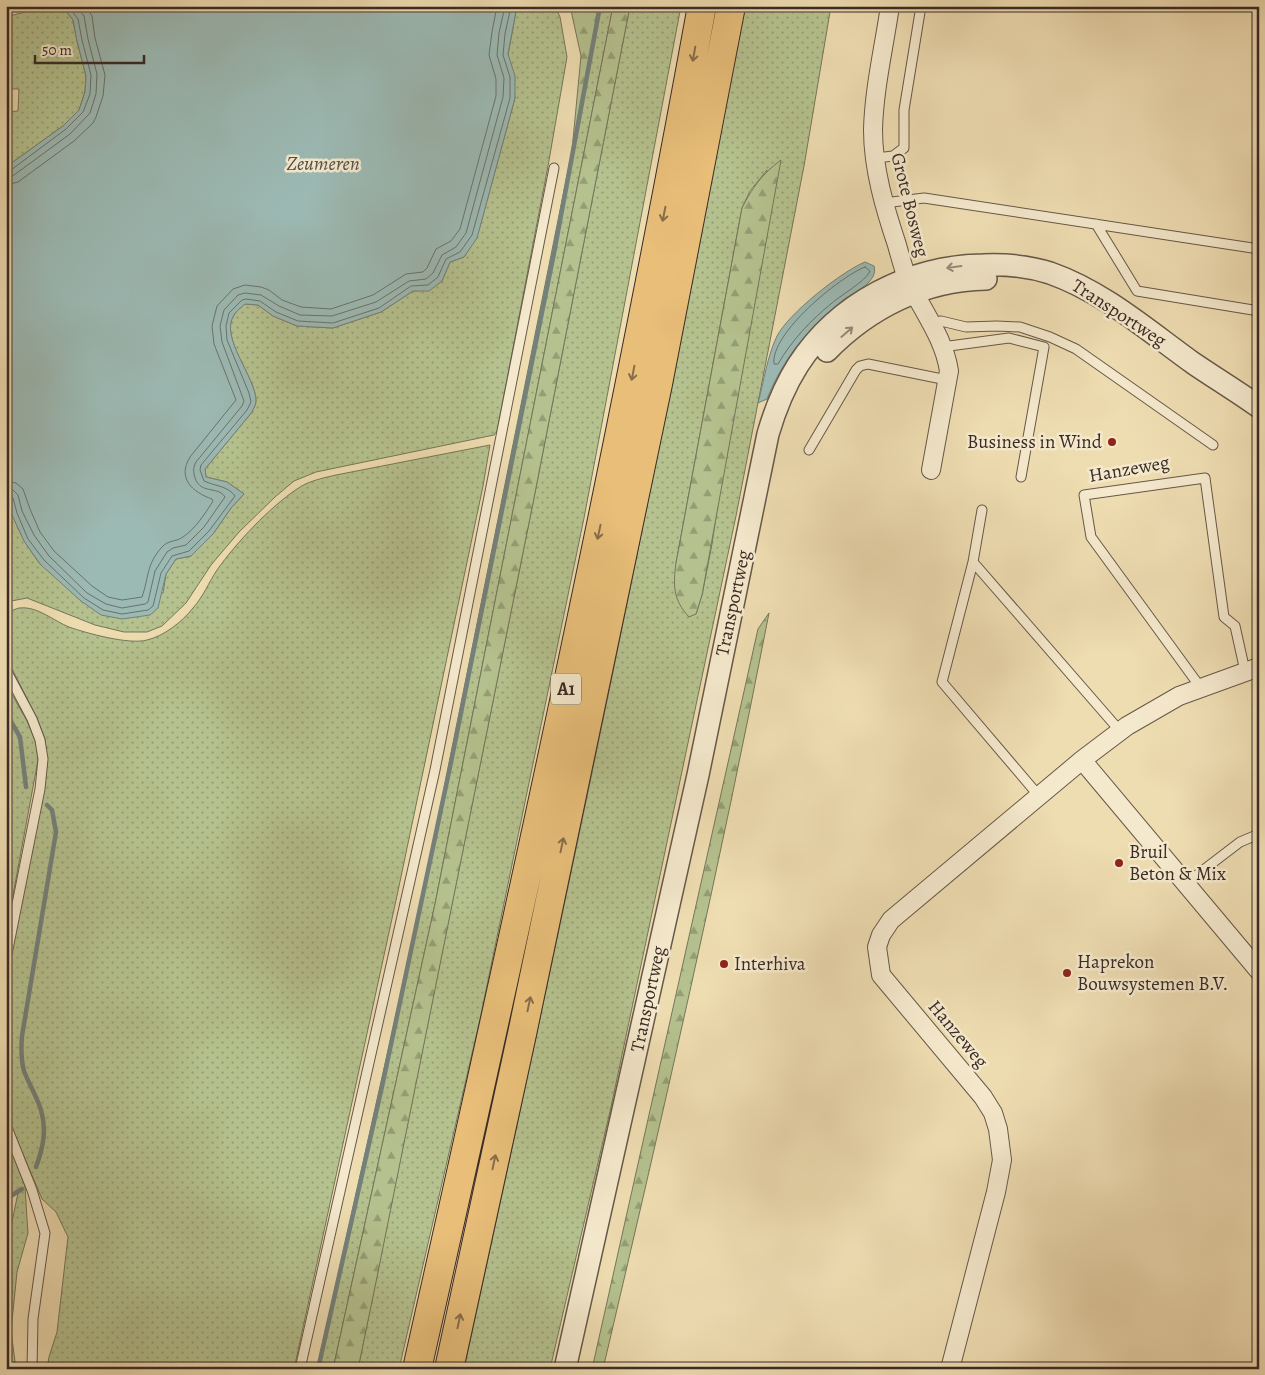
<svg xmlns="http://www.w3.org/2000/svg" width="1265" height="1375" font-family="Alegreya,serif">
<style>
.grass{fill:url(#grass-dots);stroke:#76765a;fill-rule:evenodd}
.forest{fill:url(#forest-firs);stroke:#76765a}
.water{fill:#9cbab4;stroke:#74817b}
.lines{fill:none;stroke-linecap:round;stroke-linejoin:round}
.shore{stroke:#6a726d;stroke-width:1}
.stream{stroke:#74817b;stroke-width:4.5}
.service-casing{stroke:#665849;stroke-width:11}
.minor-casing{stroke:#665849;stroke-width:20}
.tertiary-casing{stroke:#665849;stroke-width:24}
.motorway-casing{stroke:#382b26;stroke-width:30}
.service{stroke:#f5e9cd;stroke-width:9}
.minor{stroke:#f5e9cd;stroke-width:18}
.tertiary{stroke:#f5e9cd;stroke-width:21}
.motorway{stroke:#e8be79;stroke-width:28}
.oneway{stroke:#876d4b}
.oneway2{stroke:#968a7a}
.poi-dot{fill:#8f2418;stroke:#f5e9cd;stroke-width:2}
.labels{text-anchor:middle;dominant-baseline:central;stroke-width:5;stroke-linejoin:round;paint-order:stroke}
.shield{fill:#f5e9cd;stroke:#716458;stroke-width:1}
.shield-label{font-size:18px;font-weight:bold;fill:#382b26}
.street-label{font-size:19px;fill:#382b26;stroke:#f5e9cd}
.poi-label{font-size:19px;fill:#382b26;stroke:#f5e9cd;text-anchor:start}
.water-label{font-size:20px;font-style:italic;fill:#514f4a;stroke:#f5e9cd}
</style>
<defs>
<pattern id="grass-dots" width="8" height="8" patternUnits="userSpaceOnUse" patternTransform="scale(1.25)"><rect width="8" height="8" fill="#b5c28f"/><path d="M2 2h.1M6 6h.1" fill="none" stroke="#949e75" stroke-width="1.8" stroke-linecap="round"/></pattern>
<pattern id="forest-firs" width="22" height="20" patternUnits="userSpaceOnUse" patternTransform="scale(1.25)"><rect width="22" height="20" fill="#b5c28f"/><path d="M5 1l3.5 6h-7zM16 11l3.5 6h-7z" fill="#949e75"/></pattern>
</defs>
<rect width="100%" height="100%" fill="#efddb2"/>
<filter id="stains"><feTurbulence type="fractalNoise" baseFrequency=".004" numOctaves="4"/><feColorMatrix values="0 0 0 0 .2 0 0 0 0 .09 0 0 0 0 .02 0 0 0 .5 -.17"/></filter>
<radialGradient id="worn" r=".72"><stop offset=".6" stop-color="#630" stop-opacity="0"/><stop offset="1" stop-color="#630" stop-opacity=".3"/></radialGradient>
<!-- grass -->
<path class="grass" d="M517,6h38l5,11 7,40 -19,109 -51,265 -3,4 -178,37 -22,9 -19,16 -36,35 -28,33 -25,38 -24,23 -15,6h-23l-29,-7 -68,-27 -21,4v-112c7,31 15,48 34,74l123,29 3,-19 10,-15 15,-3 22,-22 18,-26 13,-14 -17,-12 -21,-5 -1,-8 47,-57c1,-3 4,-7 4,-11 0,-24 -37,-63 -22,-86 2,-4 7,-8 11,-11l13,1 15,11 24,10 36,2 48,-16 32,-21 16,-1 13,-9 8,-19 14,-5 13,-20 38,-139 -7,-43z
M601,6h12l-178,898 -102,465h-16l105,-471z
M630,6h51l-97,512 -104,501 -81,350h-41l176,-871z
M743,6h88l-27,160 -68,350 -125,591 -61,262h-86c99,-453 196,-907 279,-1363zM767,170l-55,374 -10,51 -6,19 -20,-51 66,-355 8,-17z
M52,8l13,2 8,10 4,21 9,35 -1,16 -6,18 -16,16 -57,41v-55l12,-1 1,-22h-13v-72l30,-8z
M490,445l-7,41 -85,405 -104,478h-247l2,-12 8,-25 11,-95 -12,-25 -14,-13 -36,-85v-137l38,-187 3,-30 -2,-21 -8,-21 -31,-61v-43c4,-2 10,-6 14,-6 17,-2 34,13 49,19 17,6 60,18 78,13 17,-4 35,-18 46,-32 10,-11 16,-26 24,-38 19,-27 53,-63 80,-81 11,-8 26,-11 39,-14z
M6,684l21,37 9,21 2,18 -32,173z
M6,1137l19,49 2,33 1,14 -11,39 -6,59 5,38h-10v-119l12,-57 -12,6z"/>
<!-- forest -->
<path class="forest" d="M570,6h31l-29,144 9,-94z
M613,6h17l-96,492 -158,784 -18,87h-25l102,-465z
M781,160l-79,435 -6,19 -7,3c-16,-17 -16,-32 -13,-54l66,-355c10,-20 21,-35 39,-48z
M769,613c-49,253 -107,505 -166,756h-11l166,-740z"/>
<!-- water -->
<path class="water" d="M20,6h497l-9,48 7,22v22l-38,140 -13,19 -14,5 -8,19 -13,10h-16l-32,21 -48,16 -36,-2 -24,-10 -15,-11 -13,-1c-3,3 -9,7 -11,11 -15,22 22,62 22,86 0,4 -3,8 -4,11l-47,57 1,8 21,5 17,12 -13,14 -18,26 -22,22 -15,3 -10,15 -8,34 -8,7 -28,4 -21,-4 -20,-14 -41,-37 -16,-23 -12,-26 -6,-25v-323l57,-41 16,-16 6,-18 1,-16 -9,-35 -4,-21 -8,-10z
M865,262l9,4c5,16 -21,27 -31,34 -34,28 -60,58 -76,99l-9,4c6,-22 9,-46 19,-67 12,-23 64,-64 88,-74z"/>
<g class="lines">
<!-- shore -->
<path class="shore" d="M6,171l5,-1 55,-41 17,-17 7,-18 1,-19 -9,-35 -4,-21 -10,-13
M6,177l8,-2 56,-41 20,-21 6,-19 1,-20 -9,-35 -4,-23 -8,-10
M6,185l12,-3 56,-41 19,-18 3,-6 7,-21 2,-21 -10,-37 -3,-22 -6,-10
M865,267l5,4c-4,10 -29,24 -38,32 -22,18 -40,37 -54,61h-4c-4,-30 65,-87 91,-97z
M6,481l10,2 7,6 7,20 10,23 14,19 38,35 16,11 14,3 20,-3c7,-20 4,-32 20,-50 6,-7 14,-5 21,-10 12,-8 22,-23 30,-36l-1,-2c-20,-7 -35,-21 -22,-42l46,-57 -22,-56 -2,-18 5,-20 16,-17 12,-4 16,2 8,3 13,10 19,7 30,2 42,-14 33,-21 17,-2 4,-4 9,-19 15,-8 9,-12 36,-133v-17l-7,-24 3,-23 5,-26
M6,489l7,1 5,5 4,16 12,24 15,21 38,37 19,11 16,4 23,-4 3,-2 7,-31 12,-19 6,-4 13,-3 18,-18 21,-30c-7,-12 -27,-1 -31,-23 -1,-5 0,-8 2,-12l46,-56 2,-5 -22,-59 -2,-16 4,-16 14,-15 7,-2 16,2 18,11 21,9 32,1 44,-14 33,-21 17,-2 7,-6 9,-18 14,-8 10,-14 37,-136 1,-19 -7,-23 2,-22 6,-27
M6,495l7,3 4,15 11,26 16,21 40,38 19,12 19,4 26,-4 5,-4 8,-33 11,-17 17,-5 20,-20 26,-35c-7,-10 -20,-10 -31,-15l-4,-11 1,-5 46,-55 4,-8 -2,-9 -22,-53 -1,-14 3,-13 13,-13 4,-1 14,2 16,11 22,9 35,2 46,-15 32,-22 17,-1 10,-8 8,-18 14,-7 12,-17 38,-137v-21l-7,-22 2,-21 6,-28"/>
<!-- stream -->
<path class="stream" d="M6,713l14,24 6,50
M36,1167c7,-19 11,-37 5,-57 -4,-13 -12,-26 -17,-39 -3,-11 -3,-23 -2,-35l34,-204 -4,-22 -5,-5
M6,1199l16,-10
M318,1369l65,-287 67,-315 104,-514 46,-247"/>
<defs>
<path id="service" d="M876,158l17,-2 11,-8v-38l17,-104
M884,203l40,-5 335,51
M1096,224l41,67 122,20
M931,323l10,-2 25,6 31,-1 23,1 30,10 26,12 137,96
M942,347l67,-9 35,9 -23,130
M809,450l47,-80 4,-4 8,-2 79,16
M982,510l-9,52 147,169
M973,562l-31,120 97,114
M6,670l26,49 8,21 3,19 -3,30 -34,170
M1201,688l-110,-151 -7,-42 121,-17 19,139 11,9 10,45
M1185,884l55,-42 19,-8
M6,1125l26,65 13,43 -12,86 -1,50
M300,1369l135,-599 119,-602"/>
<path id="minor" d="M890,6c-6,41 -16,83 -17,124 0,39 12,79 24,115 3,11 6,22 10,33 14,31 37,59 42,93l-18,99
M1082,760l177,211
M950,1369l46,-177 6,-32 -4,-31 -5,-16 -10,-16 -102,-122 -4,-28 4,-12 10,-15 191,-160 45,-34 52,-30 80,-29"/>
<path id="tertiary" d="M827,351c42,-43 97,-71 159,-72
M565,1369l133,-594 70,-341c7,-24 16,-47 30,-69 40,-62 112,-99 185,-100 23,-1 45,1 67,8 54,19 97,57 143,90 22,15 45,29 66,44"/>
<path id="motorway" d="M417,1369c102,-453 202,-906 285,-1363
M449,1369l73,-335 136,-650 73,-378"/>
</defs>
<!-- service casing -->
<use href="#service" class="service-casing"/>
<!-- minor casing -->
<use href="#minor" class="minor-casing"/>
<!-- tertiary casing -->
<use href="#tertiary" class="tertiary-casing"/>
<!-- motorway casing -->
<use href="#motorway" class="motorway-casing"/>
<!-- service -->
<use href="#service" class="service"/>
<!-- minor -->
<use href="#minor" class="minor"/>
<!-- tertiary -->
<use href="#tertiary" class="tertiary"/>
<!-- motorway -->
<use href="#motorway" class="motorway"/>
</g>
<!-- one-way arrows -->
<defs><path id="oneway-shaft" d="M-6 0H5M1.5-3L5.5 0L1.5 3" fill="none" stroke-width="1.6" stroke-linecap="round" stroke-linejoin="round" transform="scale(1.25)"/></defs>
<g class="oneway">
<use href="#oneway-shaft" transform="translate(694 54) rotate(100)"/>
<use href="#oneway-shaft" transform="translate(664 214) rotate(101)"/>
<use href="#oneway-shaft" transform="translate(633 373) rotate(101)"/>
<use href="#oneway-shaft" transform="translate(599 532) rotate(102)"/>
<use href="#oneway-shaft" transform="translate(562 845) rotate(-78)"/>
<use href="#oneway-shaft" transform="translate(529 1004) rotate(-78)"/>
<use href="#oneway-shaft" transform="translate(494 1162) rotate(-78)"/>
<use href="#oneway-shaft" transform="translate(459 1321) rotate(-78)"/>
</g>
<g class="oneway2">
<use href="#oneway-shaft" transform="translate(954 267) rotate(172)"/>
<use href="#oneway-shaft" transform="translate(847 332) rotate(-41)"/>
</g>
<!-- markers -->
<g class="poi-dot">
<circle cx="1112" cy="442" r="5"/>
<circle cx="1119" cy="863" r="5"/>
<circle cx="724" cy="964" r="5"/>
<circle cx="1067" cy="973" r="5"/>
</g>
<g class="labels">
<!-- shield labels -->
<rect class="shield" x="551" y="673.5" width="30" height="31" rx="4"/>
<g class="shield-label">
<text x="566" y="689">A1</text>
</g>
<!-- street labels -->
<g class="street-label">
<text transform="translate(910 205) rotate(76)">Grote Bosweg</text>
<text transform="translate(1119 313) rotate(33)">Transportweg</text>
<text transform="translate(1129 469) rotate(-10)">Hanzeweg</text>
<text transform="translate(733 603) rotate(-78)">Transportweg</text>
<text transform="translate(648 999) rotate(-78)">Transportweg</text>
<text transform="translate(958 1034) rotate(50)">Hanzeweg</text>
</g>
<!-- poi labels -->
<g class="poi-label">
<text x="1102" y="442" text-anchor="end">Business in Wind</text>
<text x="1129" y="852">Bruil<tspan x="1129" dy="22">Beton &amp; Mix</tspan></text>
<text x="1077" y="962">Haprekon<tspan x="1077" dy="22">Bouwsystemen B.V.</tspan></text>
<text x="734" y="964">Interhiva</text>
</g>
<!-- water labels -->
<g class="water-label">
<text x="323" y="163">Zeumeren</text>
</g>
</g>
<!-- margin -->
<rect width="1265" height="1375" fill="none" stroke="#efddb2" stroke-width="25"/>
<rect x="8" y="8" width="1250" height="1360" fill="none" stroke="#382b26" stroke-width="2.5"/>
<rect x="12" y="12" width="1240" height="1350" fill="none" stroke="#382b26"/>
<!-- scale -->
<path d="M35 55v8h109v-8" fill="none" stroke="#382b26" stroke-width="2.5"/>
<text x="42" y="55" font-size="15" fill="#382b26" stroke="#f5e9cd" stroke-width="4" paint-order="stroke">50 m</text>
<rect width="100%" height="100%" filter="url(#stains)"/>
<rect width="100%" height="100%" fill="url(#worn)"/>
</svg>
